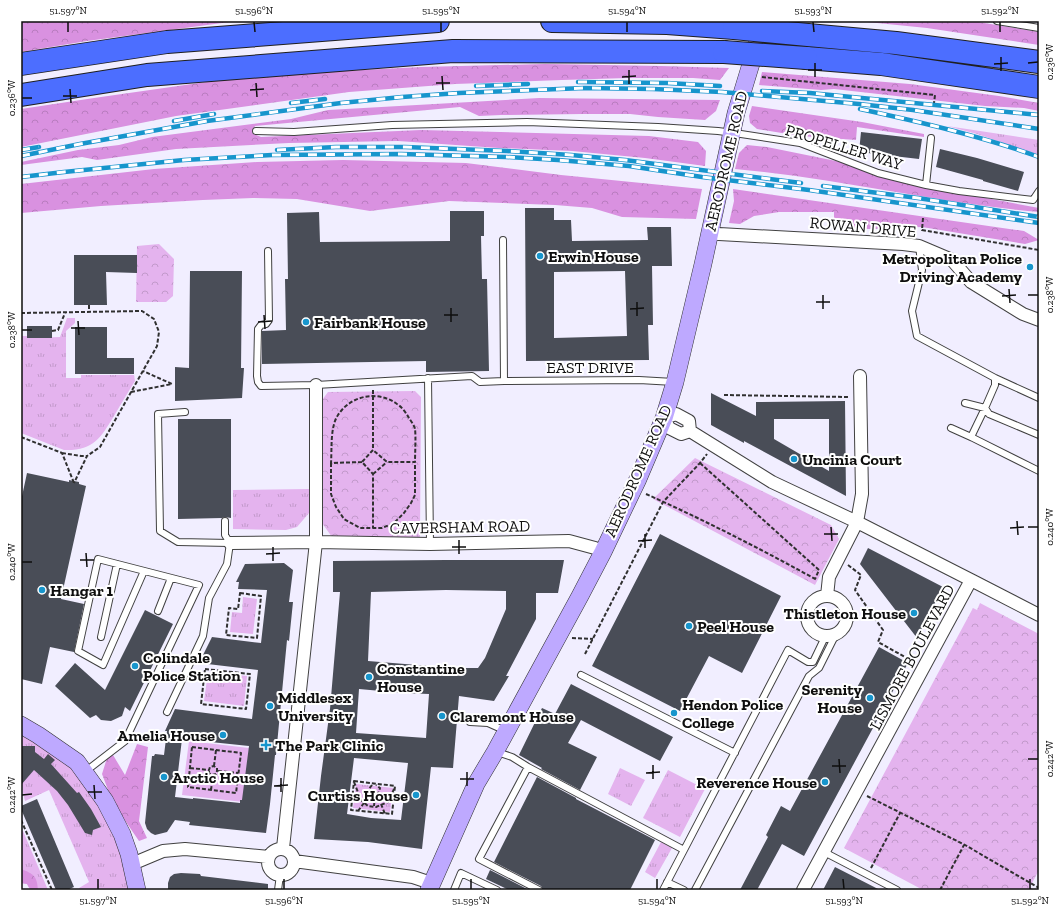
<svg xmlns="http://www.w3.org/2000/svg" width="1060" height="911" font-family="'Zilla Slab',serif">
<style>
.grass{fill:url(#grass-tufts)}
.forest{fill:url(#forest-crowns)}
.park{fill:url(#park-crowns)}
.garden{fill:#e4b3ee}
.building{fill:#494d57;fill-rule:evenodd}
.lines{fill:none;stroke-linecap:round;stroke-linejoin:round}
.lane-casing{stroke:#414141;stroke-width:8}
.street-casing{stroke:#414141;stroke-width:14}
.secondary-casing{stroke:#303030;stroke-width:18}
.highway-casing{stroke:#1f1f1f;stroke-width:24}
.path{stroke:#303030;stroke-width:2;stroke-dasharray:4 2;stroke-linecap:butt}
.lane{stroke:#fff;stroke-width:6}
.street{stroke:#fff;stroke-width:12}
.secondary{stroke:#bea9ff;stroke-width:17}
.highway{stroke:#4c6eff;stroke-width:22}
.rail-casing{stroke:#1795cc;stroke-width:4.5}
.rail{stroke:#fff;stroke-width:3;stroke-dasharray:9;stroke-linecap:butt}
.highway-bridge-casing{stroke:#1f1f1f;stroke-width:24;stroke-linecap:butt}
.highway-bridge{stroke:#4c6eff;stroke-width:22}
.ticks{fill:none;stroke:#0e0e0e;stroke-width:1.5}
.poi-dot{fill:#1795cc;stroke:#fff;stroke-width:1.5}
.labels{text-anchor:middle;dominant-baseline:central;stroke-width:4;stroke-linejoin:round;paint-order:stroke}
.street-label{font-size:16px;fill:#0e0e0e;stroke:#fff}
.poi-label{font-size:16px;font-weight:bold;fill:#0e0e0e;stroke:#fff;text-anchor:start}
.neatline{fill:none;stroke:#0e0e0e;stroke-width:1.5}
.ticks-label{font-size:10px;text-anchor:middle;fill:#0e0e0e}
</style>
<defs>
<pattern id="grass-tufts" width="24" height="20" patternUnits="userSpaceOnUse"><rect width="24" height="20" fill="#e4b3ee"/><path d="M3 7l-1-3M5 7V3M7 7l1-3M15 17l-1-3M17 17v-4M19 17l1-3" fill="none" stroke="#c299cb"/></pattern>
<pattern id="forest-crowns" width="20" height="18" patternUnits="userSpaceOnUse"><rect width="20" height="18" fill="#d991e0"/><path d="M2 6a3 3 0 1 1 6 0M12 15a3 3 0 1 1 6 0" fill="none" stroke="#b97cbf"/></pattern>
<pattern id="park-crowns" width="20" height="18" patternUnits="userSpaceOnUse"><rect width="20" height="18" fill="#e4b3ee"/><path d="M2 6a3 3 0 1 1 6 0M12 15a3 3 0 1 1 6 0" fill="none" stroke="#c299cb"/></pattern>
</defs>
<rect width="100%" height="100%" fill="#f1eeff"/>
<!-- grass -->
<path class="grass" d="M947,126l92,14v15l-62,-21z
M67,318h8v5l-9,8v47h15v-3h53l1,6c-7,11 -14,23 -21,35 -14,23 -21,35 -50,34l-43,-17v-97h6v2l33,-1z
M309,489v24l-12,14 -11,3 -53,-1v-39z
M243,597l14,2 -4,35 -23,-2 2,-20 10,1z
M208,672l39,4 -3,30 -40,-5z
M21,736l16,4 38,28 26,35 19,42 10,45h-50l-1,-2 10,-6 -40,-92 -24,11 -2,-8 -1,-8 -1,-1z
M620,768l25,12 -14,26 -23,-12z
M668,770l37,19 -25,48 -37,-19z
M356,784l37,4 -3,24 -37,-4z
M21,831h2l25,59h-18l-3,-6 -6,-1z
M661,842l11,6 -17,30 -10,-6z"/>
<!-- forest -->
<path class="forest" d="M23,21h214l-150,20 -66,11v-30z
M857,21h115l67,11v13l-112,-17z
M545,64l116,2 68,2 -9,12 -27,-2h-66l-65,2 -107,4 -106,8 -173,24 -155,31v-38l73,-11 119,-17 110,-9 98,-5z
M762,72l148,12 89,12 40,7v8l-15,-3 -39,-2 -151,-17 -13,1 -62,-5z
M539,98l181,2 -4,11 -11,9 -47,-3 -28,-3h-47l-82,1 -22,1 -19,-9 -205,19 -3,7 9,4 160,-7 228,6 49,6 8,9 -1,15 -60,-8 -73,-7 -73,-3 -101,-7 -109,2 -113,6 -79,11 -15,-3 -61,8v-3l57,-12 41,-5 33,-8 139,-18 37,-9z
M752,106l110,16 62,12v3l-67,-10 -1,13 -56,-4 -43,-7 -7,-6 -1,-7z
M747,145l20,2 69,14 86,25 117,22v4c-102,-9 -202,-34 -304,-43l4,-16z
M343,160l123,3 95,12 141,14 -6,30 -74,-2 -30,-9 -37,-3 -106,-4 -79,10 -73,-12 -44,-1 -50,2 -102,6 -80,7v-29l133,-15 103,-7z
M733,189l291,42 15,9 -14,4 -103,-17 -53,2 -35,-1v-16h-55l-25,4 -14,8 -11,-1 5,-22z
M137,744l11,3 -9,74 8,17 -8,3 -26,-38 -11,-29 5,-16 6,-3 12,20z
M21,869c13,5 16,7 17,21h-7l-4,-6 -6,-1z"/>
<!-- park -->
<path class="park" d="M159,244l15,15 -1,37 -7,6h-30l1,-56z
M415,391l6,6 -1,140 -4,3 -84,-3 -10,-14v-123l6,-8z
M695,458l136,67 8,14 -24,46 -162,-86z
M980,603l59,31v236l-9,17 4,3h-111l-79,-42 129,-240 4,2z"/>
<!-- garden -->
<path class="garden" d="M189,741l60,7 -6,54 -61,-7z"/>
<!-- building -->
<path class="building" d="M861,132l61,7 -3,20 -60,-7z
M940,149l37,9 47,14 -6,19 -35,-10v-1l-47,-13z
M525,208h29v12h17l1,21 76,-1 -1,-13h24l1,39h-20l1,59h-5l1,35 -123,1zM625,271l2,65 -73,2v-66z
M450,211h34v25h-3l1,43h5l2,92 -63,1v-11l-164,3v-33l24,-1 -1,-51h3l-1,-66 32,-1 1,30 130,-1z
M74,255h63v18l-31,-1 1,33h-33z
M190,271h52l-1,97h3l-2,30 -67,3v-34l14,1z
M27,326h25v12h-25z
M75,327h32v31h27v16h-59z
M711,393l45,23v-14l89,-1 1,95 -102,-55v2l-33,-18zM774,419h55v52l-55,-32z
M178,419h53v99l-6,-1 -3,1 -44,1z
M27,473l42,9v-2l10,2v2l7,2 -25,113 23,5 -10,48 -24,-5 -8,37 -21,-5v-178z
M660,534l121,62 -39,77 -33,-17 -29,55 -88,-45z
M868,548l75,39 -26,51 -57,-74z
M446,560h118l-6,33h-22v26l-30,57h3l-15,25 -35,-5 -6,72 -22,-1 -9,82 -54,-7 -54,-3 7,-63 9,-67 10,-117h-7v-31zM446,590l60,1v18l-21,49 -7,10h-24l-86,-7 3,-69zM359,689l44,4 26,1 -3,44 -70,-5zM354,758l54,5 -7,57 -30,-2 -24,-4z
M284,563l9,7 -4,32h4l-4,39 -2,-1 -11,115h-1l-5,49 -4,29 -77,-8 1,-3 -15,-2 -8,12 -12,3 -4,-2 -4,-4 -2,-6 7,-67h2l1,-2 9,1 3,-24h-2l10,-22 77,10 6,-49 -59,-7 13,-26 49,6 6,-53 -29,-1 1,-7h-3l9,-18zM182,739l67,7 -7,54h-2v3l-47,-5v1l-18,-2z
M145,610l28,14 -43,87 -5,-4 -3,9 -11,5 -10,-1 -5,-5 -6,3 -35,-32 20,-23 30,27z
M879,647l29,16 -104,193 -22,-12 -25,46h-17l28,-53 -2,-2 15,-29 9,5z
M571,684l102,53 -13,24 -79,-41 -13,23 29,14 -17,33 -39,-21 1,-1 -23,-13 23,-47 13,6z
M21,746h14v6l9,7 4,-5 7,6 -4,4 26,29 2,-1 12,17 10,18 -8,3 -1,5 -7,-2 -17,-28 -11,-14 -23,-21 -13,15z
M537,777l39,21v1l79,41 -25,50h-87l-2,-4 -47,-24z
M37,799l37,88 -7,3h-11l-35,-81v-3z
M835,867l45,23h-57z
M490,870l39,20h-20l-23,-11z
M181,873l19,1 1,2 67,8v6h-100v-7l2,-6 4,-3z"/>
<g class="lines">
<defs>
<path id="lane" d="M997,21l42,7
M256,131l38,1 98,-7 135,-3 131,5 60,4 23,3 59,9 78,30 48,12 33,6 74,9 6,-9
M926,185l5,-47
M503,240l1,141
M919,246l3,24 -10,41 5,25 78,42v7l-10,23 -14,29 68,34
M268,251l1,69 -3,4 -5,1 -3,4 -1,47 1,6 3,4 55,-1 156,-9 8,6 24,-1 135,-1 35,2
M428,378l2,166
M995,378l44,20
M965,403l20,5 4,6 50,21
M185,412l-27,2 2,117 18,11 52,1
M951,428l20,9
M158,611l13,-33
M101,637l16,-73
M581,675l154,78
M167,712l36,-76 6,-38 18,-34 3,-21 -5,-8v-14
M470,722l18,1 18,8
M497,752l15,5 16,10 -49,92 60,31
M528,767l156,83 -21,40
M86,771l39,-30 74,-156 -101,-26 -20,92 25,14 41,-94
M684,850l104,-200 20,12h5l12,-25
M824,852l73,38
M667,882l17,8
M278,890l2,-15
M454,890l7,-17 36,17
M695,890l114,-214 10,-8 17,-34"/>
<path id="street" d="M709,232l10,2 184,10 16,2 33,14 19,22 52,32 16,6
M690,431l-1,-10 -13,-7 -12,4 5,10 12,6 9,-3 82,51 85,40 114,58 -168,310
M230,543l86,-1 114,2 139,-3 26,7 8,4
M971,580l68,35
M807 616a20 20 0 1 1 40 0a20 20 0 1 1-40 0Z
M827,596l2,-19 28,-55 5,-28 -2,-118
M283,848l33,-306v-157
M268 862a13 13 0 1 1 26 0a13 13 0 1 1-26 0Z
M294,861l119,16 18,6
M132,864l31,-13 22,-2 84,8"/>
<path id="secondary" d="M21,725l17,10 39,27 28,39 17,33 7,20 8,36
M429,890l47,-106 19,-32 85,-156 23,-44 35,-73 26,-61 11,-36 28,-118 33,-151 28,-92"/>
<path id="highway" d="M552,21l115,2 67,5
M808,35l88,8 143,19
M806,58l75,6 158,23
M21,64l146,-22 271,-21
M21,95l126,-20 306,-24 271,1"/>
</defs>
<!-- lane casing -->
<use href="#lane" class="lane-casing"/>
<!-- street casing -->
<use href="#street" class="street-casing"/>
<!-- secondary casing -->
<use href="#secondary" class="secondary-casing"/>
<!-- highway casing -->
<use href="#highway" class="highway-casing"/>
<!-- path -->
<path class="path" d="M762,77l173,18 -1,8
M923,218l-1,12 117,20
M89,305v7
M21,313l121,-2 12,8 5,13 -2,14 -57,101 -13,9 -13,27
M52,331l6,-1 7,-17
M373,390v60l-11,12 11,12v54
M131,392l41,-8 -29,-13
M724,395l125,2
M21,437l41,16 12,30
M62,453l19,3h6
M362,462l-31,1c1,-15 -1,-36 7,-48 13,-20 40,-25 59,-11 5,3 9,9 12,14 2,3 5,7 6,11 1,8 0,24 0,33h-28l-14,-12
M331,463v31l5,13 8,12 16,9h22l12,-5 10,-10 7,-10 4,-8v-32
M700,463l119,107 -4,9
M373,474l14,-12
M646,494c58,26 115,55 171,86
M848,565l13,10 -6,15 28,40 -5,12 36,20
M240,593l21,3 -4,42 -31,-3 3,-27 9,1z
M572,638l21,1
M585,654l78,-152 37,-39 7,-9
M205,669l45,5 -4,35 -45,-5z
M192,747l49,6 -5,40 -48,-6z
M214,766l2,-16
M190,768l19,2 1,-3 4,-1 3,2v3l-1,3 -4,1 -3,-2v-3
M218,771l20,2
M354,781l41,5 -3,28 -41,-4z
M354,782l7,18 7,6 8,1 12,-5 6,-13
M372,785l-3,4 2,4 4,3
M211,790l2,-15
M867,796l98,49 74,43
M381,804l4,10
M374,806l1,-10 4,-4 1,-4 -4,-3
M358,811l6,-8
M21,820l31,70
M871,868l29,-55
M940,890l24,-45"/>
<!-- lane -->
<use href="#lane" class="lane"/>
<!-- street -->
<use href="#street" class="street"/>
<!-- secondary -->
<use href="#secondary" class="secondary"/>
<!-- highway -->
<use href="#highway" class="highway"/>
<defs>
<path id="rail" d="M578,82l89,1 53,3
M476,86l52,-2
M762,91l48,2 229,22
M291,103l34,-4
M860,109c60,13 121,27 179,48
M174,121l40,-7
M21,150l18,-3
M277,150l59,-3h69l102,4 64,4 54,5 176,23
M21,156l59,-12 127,-23 134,-18 61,-6 57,-4 126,-5 68,1 69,3 137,12 54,6 126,19
M21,177l43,-5 120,-12 88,-5 129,-1 105,3 52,3 71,6 73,11 107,13 230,33
M823,186l95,12 121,19"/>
</defs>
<!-- rail casing -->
<use href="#rail" class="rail-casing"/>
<!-- rail -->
<use href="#rail" class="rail"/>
<defs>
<path id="highway-bridge" d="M734,28l74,7
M724,52l82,6"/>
</defs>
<!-- highway-bridge casing -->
<use href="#highway-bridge" class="highway-bridge-casing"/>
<!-- highway-bridge -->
<use href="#highway-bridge" class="highway-bridge"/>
</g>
<!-- ticks -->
<path class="ticks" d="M68,22v10M254,22l1,10M441,22v10M627,22v10M813,22l1,10M1000,22v10M1001,57v14M815,63v14M1028,63l10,-1M994,64l14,-1M629,70v14M808,70h14M442,76l1,14M622,77l14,-1M256,83l1,14M436,83h14M70,89l1,14M250,90l14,-1M63,96h14M22,98h10M1009,289l1,14M823,295v14M1028,295h10M1002,296l14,-1M637,302v14M816,302h14M451,308v14M630,309l14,-1M264,315l1,14M444,315h14M78,321l1,14M258,322l14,-1M71,328h14M22,330h10M1017,521l1,14M831,527l1,14M1028,527h10M1010,528l14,-1M645,534v14M824,534h14M459,540v14M638,541l14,-1M273,547v14M452,547h14M86,553l1,14M266,554l14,-1M80,560h14M22,562h10M839,759l1,14M1028,759h10M653,765v14M832,766h14M467,772v14M646,773l14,-1M281,778v14M460,779h14M94,785l1,14M274,786l14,-1M88,792h14M22,795l10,-1M98,879v10M284,879v10M471,879v10M657,879v10M843,879l1,10M1030,879v10"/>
<!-- markers -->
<g class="poi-dot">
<circle cx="540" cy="256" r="4"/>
<circle cx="1030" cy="267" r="4"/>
<circle cx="306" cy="322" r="4"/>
<circle cx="794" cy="459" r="4"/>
<circle cx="42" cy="590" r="4"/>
<circle cx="914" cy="613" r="4"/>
<circle cx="689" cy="626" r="4"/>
<circle cx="135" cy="666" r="4"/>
<circle cx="369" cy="677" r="4"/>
<circle cx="870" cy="698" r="4"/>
<circle cx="270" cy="706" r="4"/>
<circle cx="674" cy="713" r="4"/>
<circle cx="442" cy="716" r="4"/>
<circle cx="223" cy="735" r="4"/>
<path d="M264 739h4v4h4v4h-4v4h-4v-4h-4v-4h4z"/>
<circle cx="164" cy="777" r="4"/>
<circle cx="825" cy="782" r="4"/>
<circle cx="416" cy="795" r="4"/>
</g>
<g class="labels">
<!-- street labels -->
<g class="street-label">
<text transform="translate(844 147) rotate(17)">PROPELLER WAY</text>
<text transform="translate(726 161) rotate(-77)">AERODROME ROAD</text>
<text transform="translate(863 227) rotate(5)">ROWAN DRIVE</text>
<text x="590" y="367">EAST DRIVE</text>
<text transform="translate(638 471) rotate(-66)">AERODROME ROAD</text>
<text transform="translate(460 527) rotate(-1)">CAVERSHAM ROAD</text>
<text transform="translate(912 657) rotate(-62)">LISMORE BOULEVARD</text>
</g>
<!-- poi labels -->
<g class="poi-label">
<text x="548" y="256">Erwin House</text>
<text x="1022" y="258" text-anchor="end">Metropolitan Police<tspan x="1022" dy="18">Driving Academy</tspan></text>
<text x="314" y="322">Fairbank House</text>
<text x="802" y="459">Uncinia Court</text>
<text x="50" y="590">Hangar 1</text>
<text x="906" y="613" text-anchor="end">Thistleton House</text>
<text x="697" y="626">Peel House</text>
<text x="143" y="657">Colindale<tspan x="143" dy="18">Police Station</tspan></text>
<text x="377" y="668">Constantine<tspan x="377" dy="18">House</tspan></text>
<text x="862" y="689" text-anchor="end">Serenity<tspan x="862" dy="18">House</tspan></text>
<text x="278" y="697">Middlesex<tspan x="278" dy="18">University</tspan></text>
<text x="682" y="704">Hendon Police<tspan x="682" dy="18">College</tspan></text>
<text x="450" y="716">Claremont House</text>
<text x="215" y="735" text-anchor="end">Amelia House</text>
<text x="275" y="745">The Park Clinic</text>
<text x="172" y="777">Arctic House</text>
<text x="817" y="782" text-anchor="end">Reverence House</text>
<text x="408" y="795" text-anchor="end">Curtiss House</text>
</g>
</g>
<!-- border -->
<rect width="1060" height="911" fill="none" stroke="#ffffff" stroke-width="44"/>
<rect x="22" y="22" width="1016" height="867" class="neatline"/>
<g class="ticks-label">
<text x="68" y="14">51.597°N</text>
<text x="254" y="14">51.596°N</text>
<text x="441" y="14">51.595°N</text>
<text x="627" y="14">51.594°N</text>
<text x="813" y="14">51.593°N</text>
<text x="1000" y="14">51.592°N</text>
<text transform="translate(1049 62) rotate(-90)" y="4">0.236°W</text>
<text transform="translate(11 98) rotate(-90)" y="4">0.236°W</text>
<text transform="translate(1049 295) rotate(-90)" y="4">0.238°W</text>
<text transform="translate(11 330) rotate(-90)" y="4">0.238°W</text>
<text transform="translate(1049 527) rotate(-90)" y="4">0.240°W</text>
<text transform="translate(11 562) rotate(-90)" y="4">0.240°W</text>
<text transform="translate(1049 759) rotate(-90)" y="4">0.242°W</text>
<text transform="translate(11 795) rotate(-90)" y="4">0.242°W</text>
<text x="98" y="904">51.597°N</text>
<text x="284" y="904">51.596°N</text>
<text x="471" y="904">51.595°N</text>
<text x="657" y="904">51.594°N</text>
<text x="844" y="904">51.593°N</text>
<text x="1030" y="904">51.592°N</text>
</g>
</svg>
